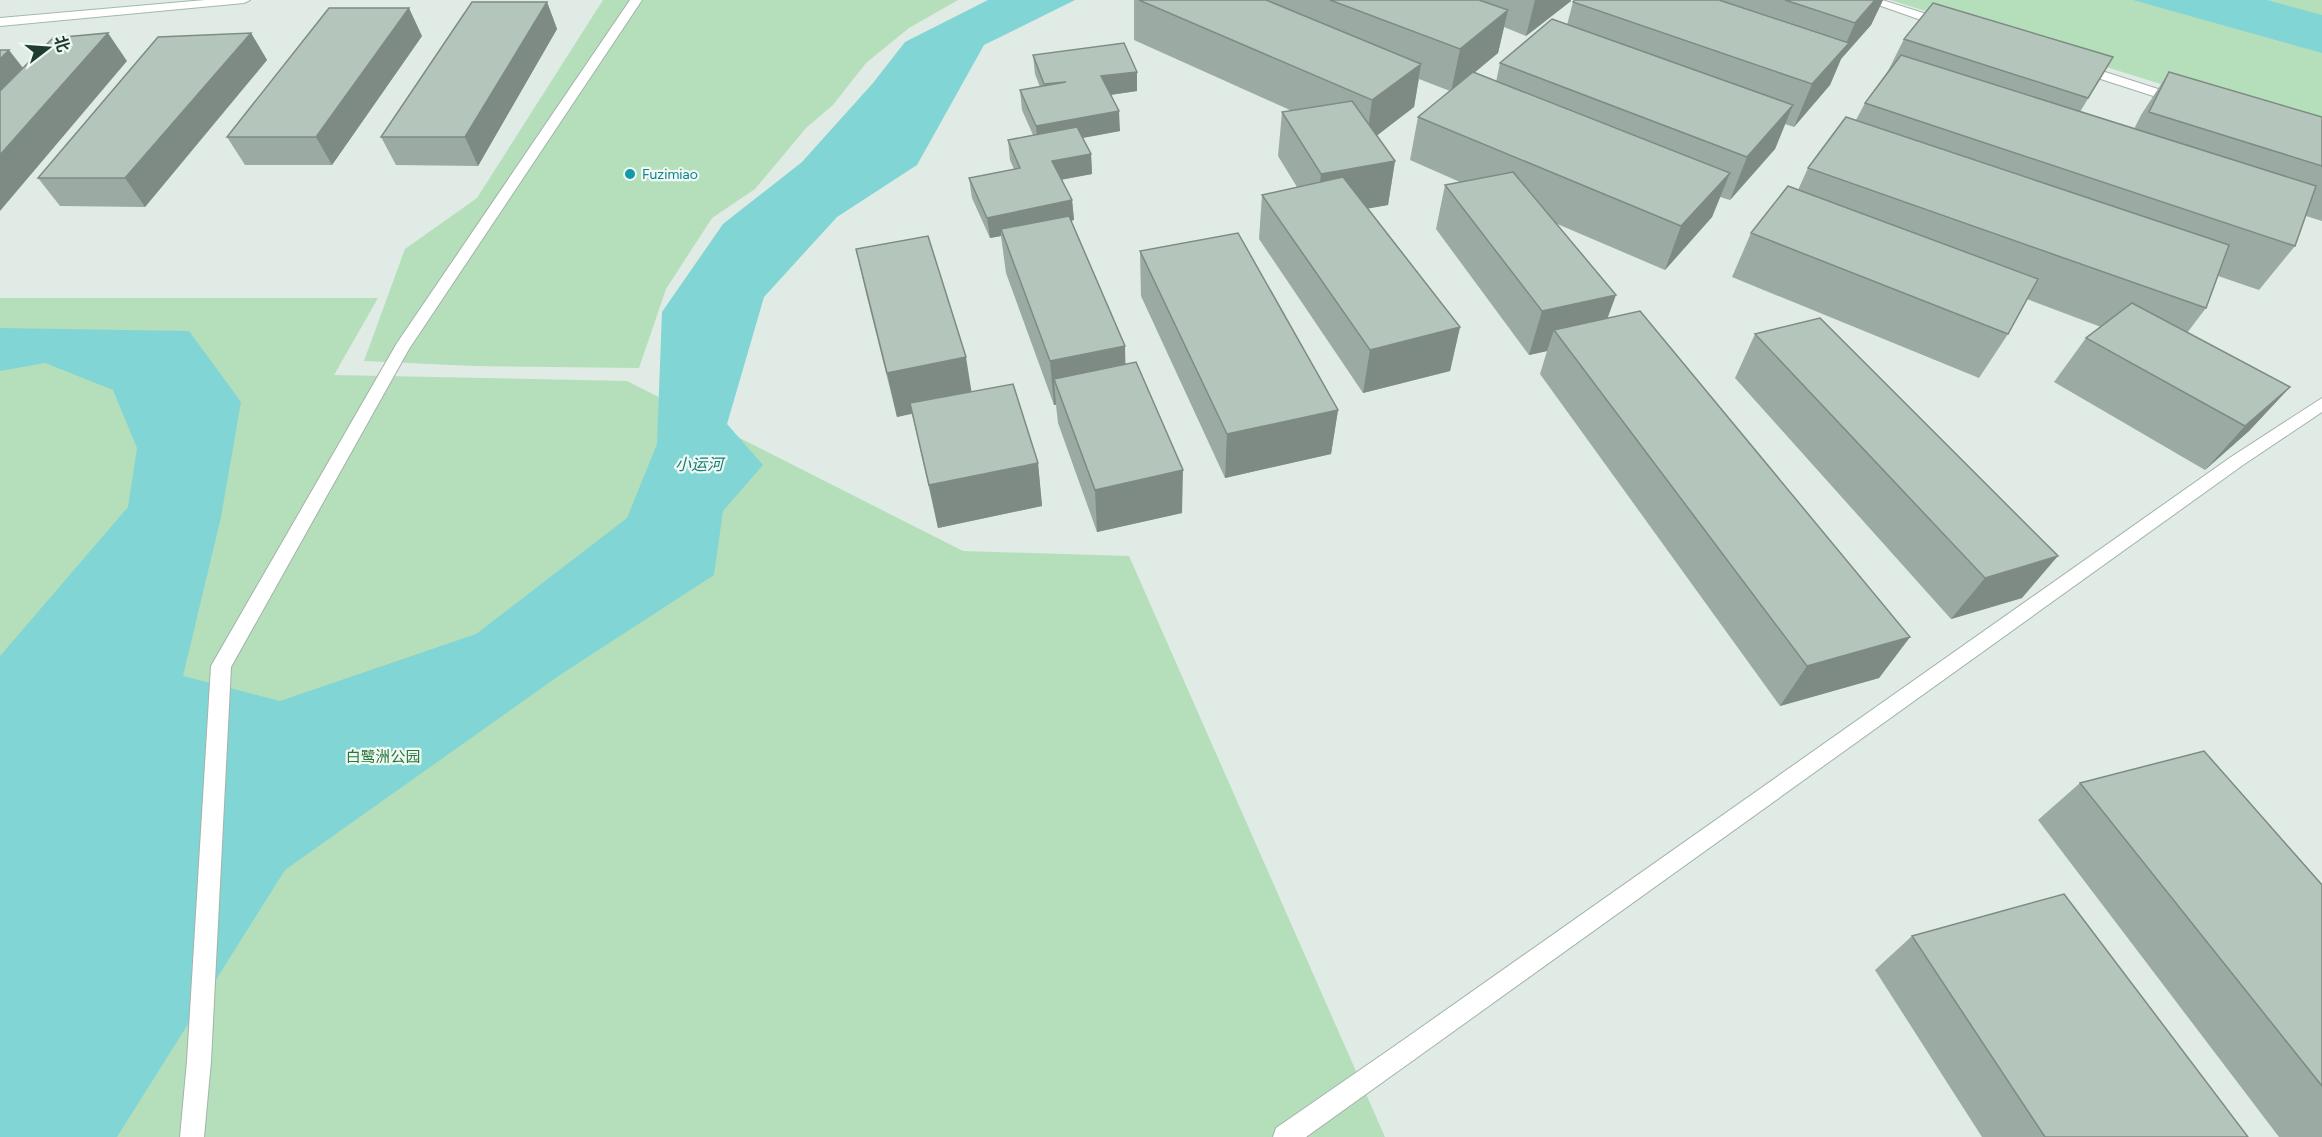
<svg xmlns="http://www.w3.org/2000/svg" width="2322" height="1137" font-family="Figtree,'Noto Sans SC',sans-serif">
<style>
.green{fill:#b5dfba}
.water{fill:#82d5d5}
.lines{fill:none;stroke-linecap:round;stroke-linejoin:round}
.lane-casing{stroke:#a2b3aa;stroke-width:2}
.street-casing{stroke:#a2b3aa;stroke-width:2}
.secondary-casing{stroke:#9fbbad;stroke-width:2}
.lane{fill:#fff;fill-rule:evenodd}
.street{fill:#fff;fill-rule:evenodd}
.secondary{fill:#fff;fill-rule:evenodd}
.wall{fill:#9baaa2}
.shaded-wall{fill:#7e8b84}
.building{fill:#b4c6bc;stroke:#7e8b84;stroke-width:1.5}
.culture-dot{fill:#0f9aa8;stroke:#eff8f2;stroke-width:2}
.labels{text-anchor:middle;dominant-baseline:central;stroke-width:4.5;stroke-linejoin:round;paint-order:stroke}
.far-culture-label{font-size:14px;fill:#0d838f;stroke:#eff8f2;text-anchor:start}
.park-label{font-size:15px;fill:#267638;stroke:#eff8f2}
.water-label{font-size:16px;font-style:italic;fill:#157c7c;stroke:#eff8f2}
</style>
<rect width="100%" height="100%" fill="#dfebe4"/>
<!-- green -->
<path class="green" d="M603,0h355l-49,28 -43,35 -33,42 -27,23 -51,61 -43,29 -46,71 -27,79 -165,-2 -110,-5 41,-112 72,-51z
M1890,0h432v134z
M0,298h378l-44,77 293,6 336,170 166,5 256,581h-1385z"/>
<!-- water -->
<path class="water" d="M988,0h87l-91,45 -67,120 -80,52 -73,80 -37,127 36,41 -40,46 -9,64 -154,100 -275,195 -168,267h-117v-481l128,-149 9,-59 -24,-58 -68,-27 -45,8v-43l189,3 52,71 -20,115 -38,159 97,25 196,-67 151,-116 30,-74 5,-132 61,-88 79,-62 71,-79 32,-41z
M2133,0h134l55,15v38z"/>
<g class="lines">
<defs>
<path id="lane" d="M630,0h12l-233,349 -178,318 -20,394 -7,76h-24l7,-76 24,-395 186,-323z
M1407,1039l8,4 4,8 -4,8 -109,78h-33l3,-9 123,-85z"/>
<path id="street" d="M1864,0h18l67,21 2,3 -2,3h-8z
M2080,64l103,33 2,3 -6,4 -4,-1 -99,-32 -2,-3 2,-3z
M2322,398v14l-79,53 -828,594 -8,4 -8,-4 -4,-8 4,-8 832,-586z"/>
<path id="secondary" d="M205,0h45l-6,3 -244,23v-8z"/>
</defs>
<!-- lane casing -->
<use href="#lane" class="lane-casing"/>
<!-- street casing -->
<use href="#street" class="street-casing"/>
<!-- secondary casing -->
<use href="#secondary" class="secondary-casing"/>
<!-- lane -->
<use href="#lane" class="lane"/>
<!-- street -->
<use href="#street" class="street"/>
<!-- secondary -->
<use href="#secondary" class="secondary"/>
</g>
<!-- wall -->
<path class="wall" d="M1134,0h437v1l-45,35 -22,-9 -6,26 -24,20 22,9 4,-19 67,-38 6,-23 2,-2h308l-12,25 -30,34 -11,26 -36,42 -9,-3 -10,25 -45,51 -10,-3 -8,20 -47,53 -110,-47 53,95 302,319 -31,41 -99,28 -240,-332 7,-23 -18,4 -93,-126 9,-44 15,-3 -50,-22 8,-43 32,-26 -31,-12 -5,28 -37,28 18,26 -7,44 -20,3 92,119 -10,44 -87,22 -104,-154 3,-44 35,-8 -19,-31 4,-44 10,-1 -158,-71z
M547,2l10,27 -79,137 -82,-1 -15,-28z
M251,33l16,27 -122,147 -85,-1 -22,-28z
M422,36l-90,129h-87l-18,-28z
M1904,39l209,18 -33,55 54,17 7,-14 28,-43 153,45v104l-16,-5 -11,30 -36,44 -41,-14 -12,32 -19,25 103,54 -41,44 -44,39 -151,-88 32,-44 15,-11 -74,-28 -19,35 -29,44 -247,-101 19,-44 47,-43 10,-22 48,-48 9,-17 23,-32z
M1033,55l104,17v19l-26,4 9,36 -37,7 8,16 1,20 -31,6 11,20 2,20 -3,1 111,292 -85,19 -39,-109 -2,-18h-2l-48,-132 -5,-37 -11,2 -18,-40 -3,-20 45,-9 -4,-9 -2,-20 25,-5 -11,-25 -2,-20 20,-3 -5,-13z
M856,249l116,143 66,71 4,43 -104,22 -26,-115 -15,4 -31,-124z
M1140,251l198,159 -7,44 -106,24 -84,-182z
M1755,334l267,264 -71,21 -216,-241z
M2080,783l242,102v252h-43l-241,-317z
M1912,936l336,201h-266l-107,-167z"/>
<!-- shaded-wall -->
<path class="shaded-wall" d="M1535,0h36v1l-45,35z
M1875,0h8l-12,25 -30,34 -11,26 -36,42 18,-43 32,-36 11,-25z
M547,2l10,27 -79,137 -13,-29z
M409,8l13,28 -90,129 -16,-28z
M1508,10l-10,43 -47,39 9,-43z
M108,33l19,28 -127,150v-56z
M251,33l16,27 -122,147 -20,-29z
M9,50l21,27 -30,33v-51z
M1421,64l-7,43 -48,37 6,-44z
M1137,72v19l-35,5 -1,-20z
M1793,105l-18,44 -45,51 17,-43z
M1119,111l1,20 -82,15 -2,-20z
M1091,154l1,20 -39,7 -1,-20z
M1395,161l-7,44 -72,13 5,-44z
M1730,173l-18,44 -47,53 16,-44z
M1072,200l2,20 -71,15 -2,-6v7l-11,2 -3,-20z
M1616,295l-16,44 -46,-9 -7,21 -18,4 13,-44z
M1460,327l-10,44 -87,22 7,-43z
M1125,346l1,44 -72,-11 2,26h-2l-4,-44z
M966,357l7,44 -76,16 -10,-44z
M2290,387l-41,44 -44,39 40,-44z
M1338,410l-7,44 -106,24 2,-44z
M1038,463l4,43 -104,22 -9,-43z
M1183,470l-1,43 -85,19 -2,-42z
M2058,556l-36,42 -71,21 34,-41z
M1910,637l-31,41 -99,28 27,-40z"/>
<!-- building -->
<path class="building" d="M1139,0h127l155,64 -49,36z
M1330,0h149l29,10 -48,39z
M1575,0h144l130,43 -37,41 -239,-82z
M1785,0h90l-20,23z
M472,2h75l-82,135h-84z
M1933,3l180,54 -25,41 -184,-59z
M329,8h80l-93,129h-89z
M1552,19l241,86 -46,52 -247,-94z
M108,33l-108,122v-64l53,-53z
M251,33l-126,145h-87l120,-141z
M1124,43l13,29 -36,4 18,35 -83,15 -16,-36 46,-8 -22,2 -11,-29z
M0,50h9l-9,9z
M1901,55l415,131 -21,60 -430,-143z
M1473,72l257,101 -49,53 -263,-109z
M2169,72l153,45v49l-173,-54z
M1352,101l43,60 -74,13 -39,-62z
M1846,117l383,128 -23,63 -398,-140z
M1077,127l14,27 -39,7 20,39 -85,18 -18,-40 51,-10 -12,-28z
M1513,172l103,123 -74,16 -97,-126z
M1343,177l117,150 -90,23 -108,-155z
M1788,186l250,93 -30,55 -257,-101z
M1069,216l56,130 -75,15 -49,-132z
M1238,233l100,177 -111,24 -87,-183z
M928,236l38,121 -79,16 -31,-124z
M2132,303l158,84 -45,39 -159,-88z
M1640,311l270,326 -103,29 -253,-336z
M1820,318l238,238 -73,22 -230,-244z
M1136,362l47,108 -88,20 -41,-111z
M1013,384l25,79 -109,22 -19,-82z
M2204,751l118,134v201l-242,-303z
M2064,894l184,243h-203l-133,-201z"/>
<!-- markers -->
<circle class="culture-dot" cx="630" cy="174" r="6"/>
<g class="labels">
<!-- far-culture labels -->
<g class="far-culture-label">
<text x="642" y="174">Fuzimiao</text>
</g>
<!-- park labels -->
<g class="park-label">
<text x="383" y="757">白鹭洲公园</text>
</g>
<!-- water labels -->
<g class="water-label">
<text x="699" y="464">小运河</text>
</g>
</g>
<!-- north arrow -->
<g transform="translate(48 48) rotate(73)" stroke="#eff8f2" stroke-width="4.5" paint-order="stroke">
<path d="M0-4.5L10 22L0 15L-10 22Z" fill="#1f3c30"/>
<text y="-9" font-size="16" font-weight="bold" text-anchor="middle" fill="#1f3c30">北</text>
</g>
</svg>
